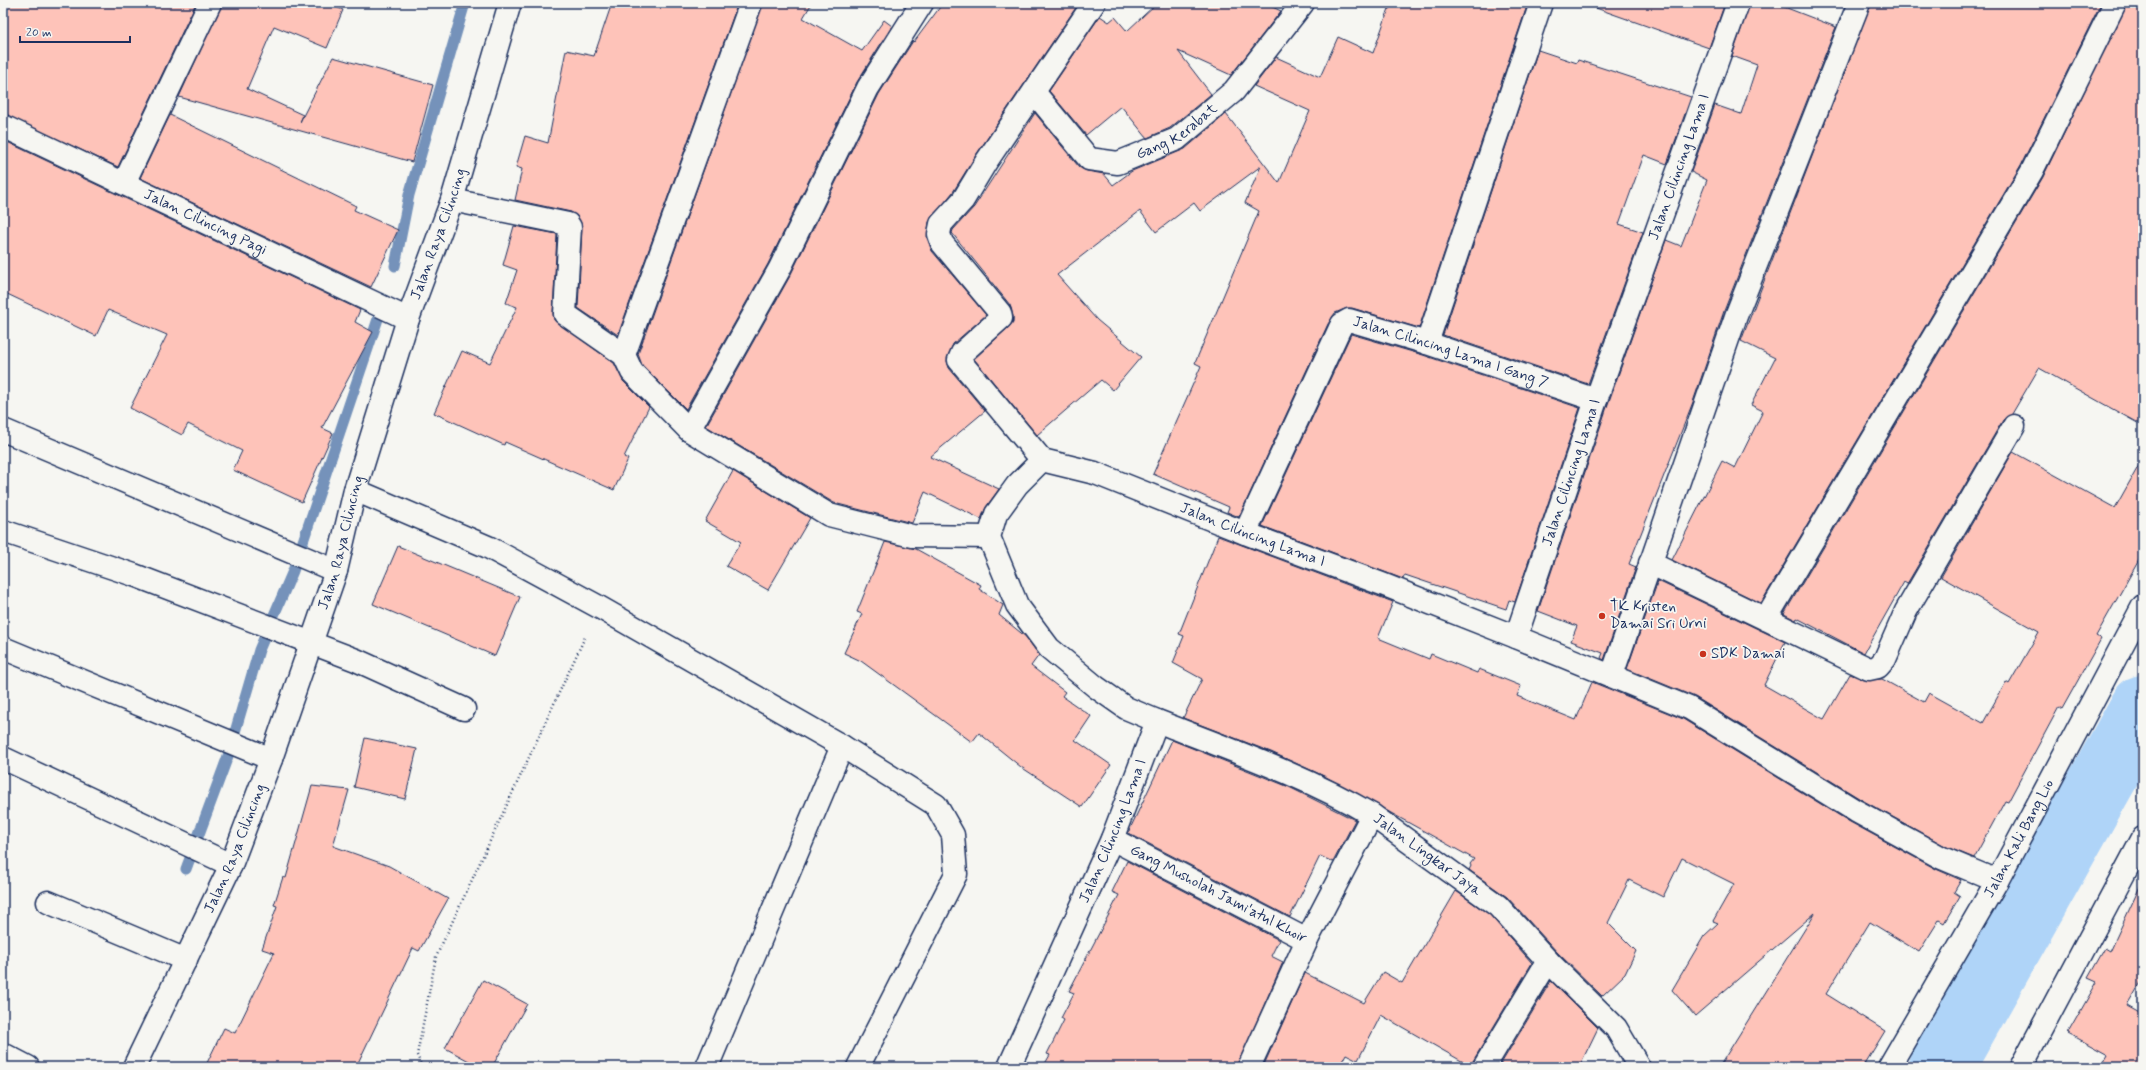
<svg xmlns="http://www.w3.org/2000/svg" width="2146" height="1070" font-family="Mynerve,sans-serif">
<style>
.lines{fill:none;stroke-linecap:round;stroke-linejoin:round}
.stream{stroke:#7492ba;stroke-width:11}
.river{stroke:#afd4f8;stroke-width:66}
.building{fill:#fec3b9;stroke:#1b2f5e}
.minor-casing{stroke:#1b2f5e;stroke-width:25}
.path{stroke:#1b2f5e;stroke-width:2.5;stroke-dasharray:1 3;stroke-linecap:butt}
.minor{stroke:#f6f6f2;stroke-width:22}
.poi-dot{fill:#c8321e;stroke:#f6f6f2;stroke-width:1.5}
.labels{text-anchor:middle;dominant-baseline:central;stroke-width:3.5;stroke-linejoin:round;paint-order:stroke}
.street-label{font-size:15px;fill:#1b2f5e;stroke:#f6f6f2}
.poi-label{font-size:15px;fill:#1b2f5e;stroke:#f6f6f2;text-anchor:start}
</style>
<rect width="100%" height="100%" fill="#f6f6f2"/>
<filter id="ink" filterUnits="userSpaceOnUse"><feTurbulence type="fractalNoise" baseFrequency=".025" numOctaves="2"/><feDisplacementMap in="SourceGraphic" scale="8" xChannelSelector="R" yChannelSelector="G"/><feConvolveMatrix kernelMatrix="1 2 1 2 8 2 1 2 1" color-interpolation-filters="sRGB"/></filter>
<g filter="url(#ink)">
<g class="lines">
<!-- stream -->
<path class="stream" d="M395,266l14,-71 56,-192
M186,869l42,-113 31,-106 34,-79 87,-258"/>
<!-- river -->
<path class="river" d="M1941,1067l202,-359"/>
</g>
<!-- building -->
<path class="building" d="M3,3h193l-78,164 -115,-53z
M222,3h105l16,7 -16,38 -53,-22 -27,63 56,26 -3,7 33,-65 100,28 -21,77 -233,-65z
M612,3h126l-120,332 -40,-27 4,-80 -4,-11 -7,-5 -56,-12 7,-31 -6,-2 9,-31 23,7 18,-93 28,6z
M763,3h49l-9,15 59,33 22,-31 8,6 -35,56 -89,182 -82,145 -44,-44 -4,-11z
M943,3h136l-103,152 -23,37 -24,30 -2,16 5,13 54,64 -33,29 -6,17 2,7 36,43 -55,46 69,32 -13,18 -5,12 -56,-27 -13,31 -78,-20 -128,-77 84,-150 89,-182 34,-53 1,1z
M1157,3h107l17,8 -50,64 -53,-24 33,43 -41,34 -23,10 -26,-32 -35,29 -37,-44 51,-75 9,6 6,-5 12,14z
M1391,3h137l-109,325 -67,-20h-5l-12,5 -7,11 -89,193 -12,-5 2,-5 -76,-33 48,-108 -6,-3 64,-152 -14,-8 16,-37 -61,45 -6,-8 -38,29 -16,-21 -83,64 40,45 44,37 -28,33 -12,-10 -64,55 -63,-76 35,-32 4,-5v-6l-3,-11 -58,-72 1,-3 21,-23 61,-94 44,54 8,4 17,3 9,11 19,-14 53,-22 41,-35 53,69 31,-72 -56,-25 22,-29 44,20 18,-40 35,16z
M1594,3h131l-16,45 -116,-41z
M1750,3h24l62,24 -112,284 -31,91 -64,162 7,3 -32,93 -3,-2 2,-5 -32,-12 6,-15 -39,-15 70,-207 58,-164 15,6 26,-66 -16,-8 24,-67 26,9 16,-49 -25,-9z
M1871,3h230l-80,162 -260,438 -89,-43 50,-99 13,7 28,-57 -12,-6 24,-47 -34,-17z
M2127,3h16v423l-104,-58 -27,46 -9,6 -96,164 -3,-2 -40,71 -67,-35 -1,2 -12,-6 259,-437z
M1538,50l39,13 1,-3 113,37 -24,67 -23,-9 -25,69 24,8 -55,152 -145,-49z
M170,115l186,91 -2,4 44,20 -27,57 -231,-109z
M3,140l357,170 -5,12 18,10 -51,96 11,5 -31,69 -69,-32 9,-19 -54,-27 -6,11 -52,-27 37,-73 -59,-25 -12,26 -93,-44z
M514,226l43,8 -4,79 1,7 60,43 9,18 26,26 -25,50 4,2 -14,31 -109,-48 -1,3 -70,-32 28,-62 28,12 27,-56 -11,-4 11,-33 -14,-5z
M1351,334l72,21 157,53 -65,194 -6,-2 -3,9 -101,-34 -2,4 -141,-53z
M2013,452l102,56 28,-50v95l-47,83 5,3 -39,70 -3,-2 -51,95 -3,-1 -31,57 -27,-11 -85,-47 -167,-103 -68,-28 31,-88 127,61 -21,43 56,32 4,2 26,-45 14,6 18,-1 42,23 5,-9 54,30 23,-41 3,2 30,-52 -98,-55z
M733,471l77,47 -42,72 -42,-24 15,-24 -36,-21z
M1218,536l175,66 -15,36 51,21 2,-5 46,19 2,-4 42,17 -4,10 59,24 16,-38 91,37 167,103 86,47 25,11 -7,12 6,4 -16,27 -5,-3 -20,32 -49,-30 -44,72 59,37 -22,36h-144l96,-154 -120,103 -23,-26 32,-54 14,-13 -5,-2 21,-37 -52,-26 -19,39 -34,-17 -21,43 28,28 -11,23 -23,22 -45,-44 -50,-55 -38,-27 2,-4 -1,-2 4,-5 -148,-82 -55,-25 -88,-34 19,-39 -29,-16 11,-27 -5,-2z
M885,542l31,7 65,36 -2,4 24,16 -4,10 27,22 13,18 -8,11 34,26 -3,4 29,20 -16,24 36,25 -29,42 -61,-40 -42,-34 -7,9 -111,-81 -17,-8 18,-39 -5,-2z
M398,546l122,51 -25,59 -122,-52z
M365,738l52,11 -12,50 -51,-12z
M1172,740l117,47 66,33 -22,42 -13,-6 -30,61 -162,-84z
M312,786l37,4 -16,56 56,20 59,33 -29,52 -6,-3 -57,119h-151l19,-39 11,5 39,-80 -12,-4 15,-43 -3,-1 9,-28 3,1z
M1127,861l152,79 -8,16 12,6 -46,105h-194l7,-12 -3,-1 17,-34 -3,-2 13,-25 -5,-2 50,-96 -7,-3z
M2143,880v99l-16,27 16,9v52h-42l7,-12 -40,-22 29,-51 -9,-4 17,-30 5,3z
M1456,891l34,24 42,48 -59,98 -1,6 -91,-52 -23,45 -12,-6 -7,13h-76l42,-94 59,30 19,-31 19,11z
M483,980l44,24 -35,63h-12l-35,-19z
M1551,981l47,47 -19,39h-80z"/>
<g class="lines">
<defs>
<g id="minor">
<path id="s1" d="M1034,92l55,67 29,4 59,-24 57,-48 69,-88"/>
<path id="s2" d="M3,126l405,193"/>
<path d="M124,183l86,-180"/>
<path d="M452,200l116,24 2,3 -5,87 59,41 8,17 57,58 140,85 83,21 77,1"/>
<path d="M1427,343l114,-340"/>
<path d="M624,355l127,-352"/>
<path d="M3,430l333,141"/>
<path d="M689,430l90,-160 89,-182 54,-85"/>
<path d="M1042,460l-83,-100 3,-7 39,-35 -1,-5 -58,-70 -3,-9 2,-10 22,-24 23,-38 108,-159"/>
<path d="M355,490l133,57 111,60 243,139 94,59 17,30 3,39 -98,193"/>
<path d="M3,531l131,44 222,85 108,49"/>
<path id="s3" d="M1245,533l94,-203 3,-6 7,-4 78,23 169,57"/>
<path d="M1650,563l219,106 9,-2 7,-8 21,-48 108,-185"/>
<path d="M1766,619l266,-448 83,-168"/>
<path d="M1516,637l173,71 167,103 86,47 55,23"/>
<path d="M3,648l268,111"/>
<path d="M1612,675l124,-359 123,-313"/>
<path id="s4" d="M1157,721c71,28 149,55 215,94l126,91 50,55 68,67 23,39"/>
<path d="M3,758l228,107"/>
<path id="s5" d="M1112,839l195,101 -58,127"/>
<path d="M48,902l138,58"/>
<path d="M1307,940l65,-125"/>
<path d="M3,1054l25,13"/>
<path id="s6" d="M134,1067l97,-202 40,-106 65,-188 19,-81 53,-171 44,-119 58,-197"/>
<path d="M707,1067l135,-321"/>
<path id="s7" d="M1009,1067l103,-228 45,-118 -31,-13 -30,-21 -47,-39 -32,-43 -28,-68 7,-23 21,-29 25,-25 53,13 150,60 137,51 134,53 80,-237 142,-397"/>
<path d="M1484,1067l64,-106"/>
<path id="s8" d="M1889,1067l108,-186 146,-275"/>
<path d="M2021,1067l122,-229"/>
</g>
</defs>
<!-- minor casing -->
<use href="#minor" class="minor-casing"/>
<!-- path -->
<path class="path" d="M422,1067l-5,-12 19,-98 150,-322"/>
<!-- minor -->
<use href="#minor" class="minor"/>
</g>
</g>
<!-- markers -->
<g class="poi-dot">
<circle cx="1602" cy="616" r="4"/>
<circle cx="1703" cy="654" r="4"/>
</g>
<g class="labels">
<!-- street labels -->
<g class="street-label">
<text stroke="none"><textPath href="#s1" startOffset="183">Gang Kerabat</textPath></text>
<text stroke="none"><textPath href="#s7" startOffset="1734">Jalan Cilincing Lama I</textPath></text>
<text stroke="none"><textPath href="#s2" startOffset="224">Jalan Cilincing Pagi</textPath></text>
<text stroke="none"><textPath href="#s6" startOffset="889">Jalan Raya Cilincing</textPath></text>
<text stroke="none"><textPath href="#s3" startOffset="345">Jalan Cilincing Lama I Gang 7</textPath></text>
<text stroke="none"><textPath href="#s7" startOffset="1410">Jalan Cilincing Lama I</textPath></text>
<text stroke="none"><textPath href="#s7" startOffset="954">Jalan Cilincing Lama I</textPath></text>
<text stroke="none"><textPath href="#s6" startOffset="565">Jalan Raya Cilincing</textPath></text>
<text stroke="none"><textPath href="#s7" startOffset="258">Jalan Cilincing Lama I</textPath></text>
<text stroke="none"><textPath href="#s8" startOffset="263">Jalan Kali Bang Lio</textPath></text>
<text stroke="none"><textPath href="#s6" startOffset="241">Jalan Raya Cilincing</textPath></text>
<text stroke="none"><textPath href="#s4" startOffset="303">Jalan Lingkar Jaya</textPath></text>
<text stroke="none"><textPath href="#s5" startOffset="120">Gang Musholah Jami'atul Khoir</textPath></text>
</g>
<!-- poi labels -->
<g class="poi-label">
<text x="1610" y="607">TK Kristen<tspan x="1610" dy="17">Damai Sri Urni</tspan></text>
<text x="1711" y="654">SDK Damai</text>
</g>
</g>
<!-- margin -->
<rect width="2146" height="1070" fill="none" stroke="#f6f6f2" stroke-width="16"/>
<rect x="8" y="8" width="2130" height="1054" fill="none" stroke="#1b2f5e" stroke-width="1.5" filter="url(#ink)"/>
<!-- scale -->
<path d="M20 36v6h110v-6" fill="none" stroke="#1b2f5e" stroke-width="2"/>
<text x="26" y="36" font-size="12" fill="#1b2f5e" stroke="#f6f6f2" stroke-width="3" paint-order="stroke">20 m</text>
</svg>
